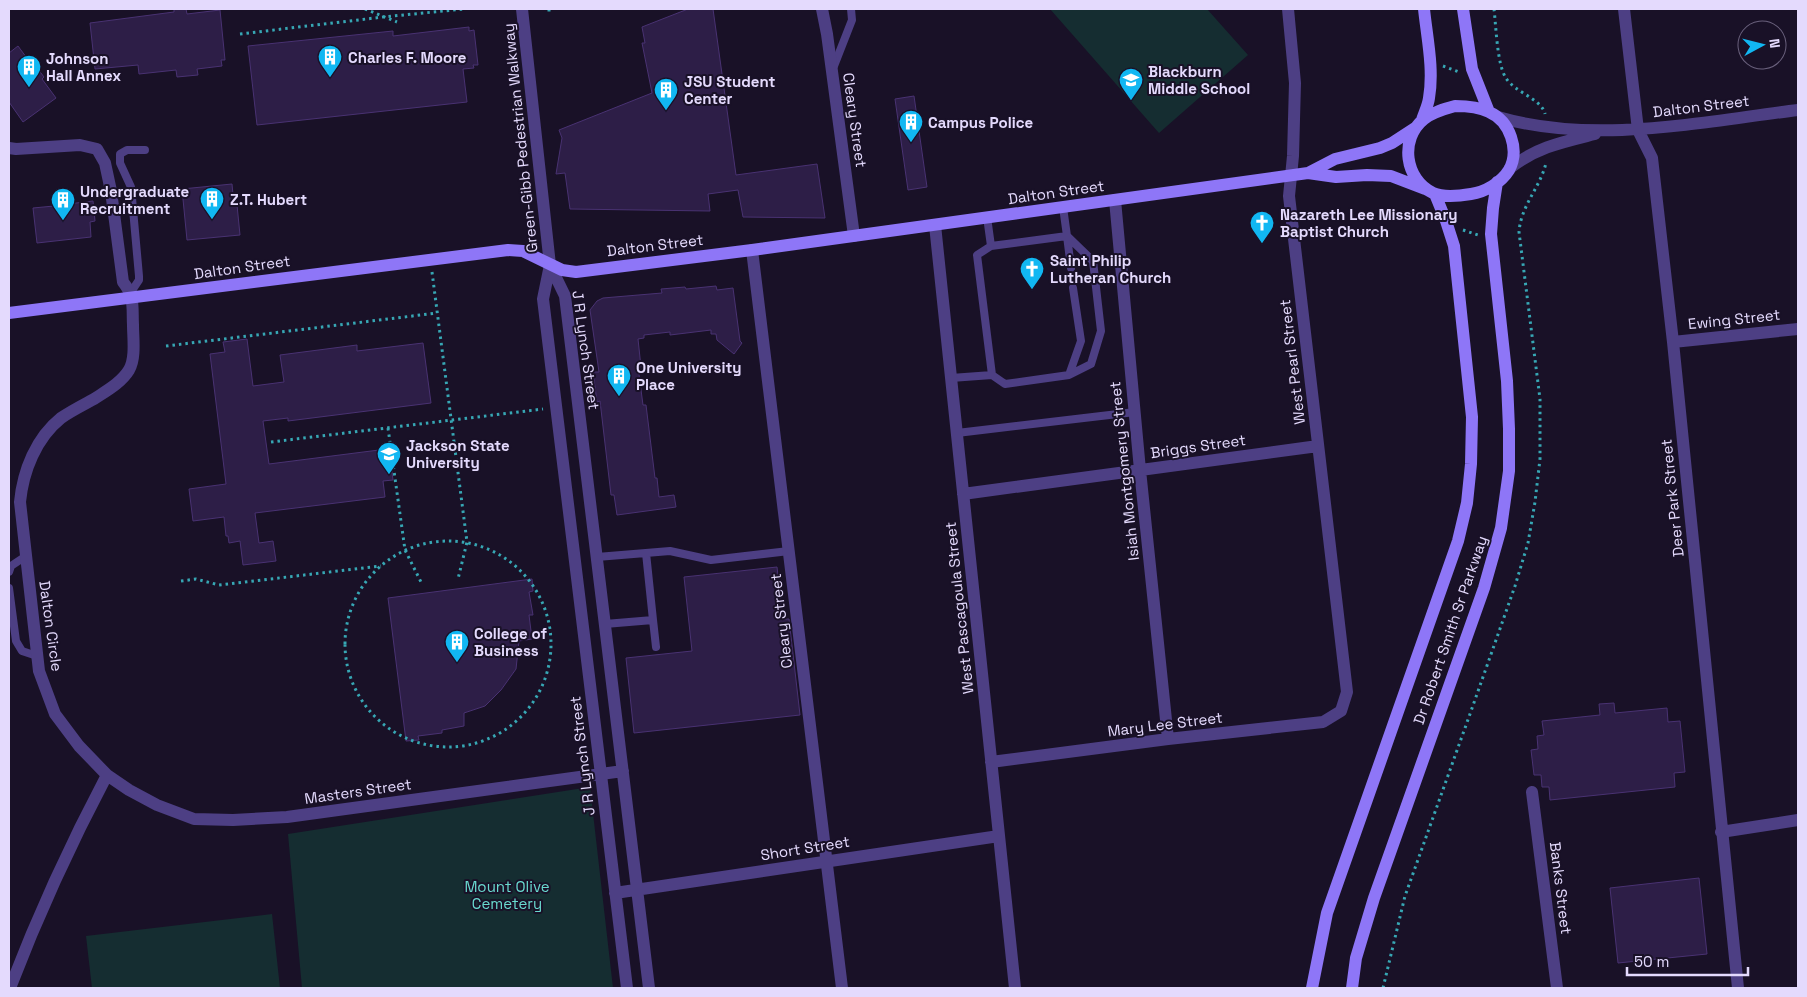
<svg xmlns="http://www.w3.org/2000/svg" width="1807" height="997" font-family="'Space Grotesk',sans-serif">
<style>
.green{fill:#152d31}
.building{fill:#2d1e47;stroke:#493272}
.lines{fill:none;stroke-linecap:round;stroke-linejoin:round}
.path{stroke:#37a7b4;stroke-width:3;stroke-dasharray:2.5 4;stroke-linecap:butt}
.lane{stroke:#4d3f84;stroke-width:8}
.street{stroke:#4d3f84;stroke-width:12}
.secondary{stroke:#8e76f7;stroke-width:12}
.labels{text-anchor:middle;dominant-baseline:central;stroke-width:4;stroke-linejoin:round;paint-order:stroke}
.poi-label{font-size:15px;font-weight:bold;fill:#e4dafd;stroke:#191127;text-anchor:start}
.street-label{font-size:15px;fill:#e4dafd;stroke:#191127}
.park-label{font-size:15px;fill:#69dad0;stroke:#191127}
</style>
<rect width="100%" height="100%" fill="#191127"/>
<!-- green -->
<path class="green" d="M1050,9h157l41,46 -89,78z
M590,787l23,201h-311l-14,-154z
M272,914l8,74h-188l-6,-52z"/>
<!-- building -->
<path class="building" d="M174,9h12l1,5 33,-4 5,50h-4l1,6 -25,3 1,6 -21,2 -1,-7 -37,4 -1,-9 -43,4 -5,-46 84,-11z
M688,9h25l23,166 81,-11 8,54 -82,-1 -5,-27 -30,4 2,17 -140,-2 -5,-36 -9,1 6,-36 -3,-8 93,-37 -10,-50h3l-3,-16z
M469,27v4l5,-1 4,35h-5l1,3 -11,1 4,33 -210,23 -9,-79 145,-15v5z
M18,46l14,19 2,-1 10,13 -2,2 14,19 -33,24 -14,-20v-49z
M914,96l13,91 -19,3 -13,-91z
M232,184l2,21h3l3,30 -53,5 -5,-51z
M67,200l1,4 25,-3 2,20 -5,1 1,15 -54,6 -4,-35 21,-2 -1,-5z
M716,286l1,4 16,-2 7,53 2,2 -8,11 -17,-14 -1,-6h-5v-4l-41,5v-3l-26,3v3l-6,1 3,28h-3l5,38h3l9,73h2l2,19 15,-2 2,12 -59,8 -3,-20h-3l-11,-94 -3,1 -4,-30h6l-9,-62 7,-9 6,-3 59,-5 -1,-4 24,-2 1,2z
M247,339l6,47 31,-4 -4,-27 77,-10v6l66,-8 8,60 -143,18v-3l-25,3 6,43 110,-14 1,8 4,-1 1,8 6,-1 2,16 -10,1 2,16 -130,16 4,30 14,-2 3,20 -33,4 -3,-24 -11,2 -1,-7h-2l-2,-19 -31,4 -4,-32 37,-5 -16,-130 15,-2 -2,-10z
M777,567l6,52h6l11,96 -166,18 -8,-75 66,-7 -8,-74z
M532,579l1,12 -4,1 4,23h-4l3,24 -13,2 -3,28 -15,21 -16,16 -21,7v13l-22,4v3l-24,3 1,4 -13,1 -18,-143z
M1614,703l1,10 52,-5 1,14 12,-1 5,51 -11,1 1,14 -125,13 -1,-13h-7l-1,-12h-7l-3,-25 7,-1 -1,-13 7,-1 -2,-14 58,-6 -1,-11z
M1699,878l8,76 -89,9 -8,-75z"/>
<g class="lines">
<!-- path -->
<path class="path" d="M365,9l32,13
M549,9v4
M1494,9c2,16 3,56 12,69 8,14 36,21 39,36
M240,34l143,-17 81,-8
M1443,66l16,6
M1463,230l15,5
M432,272l35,270 -9,37
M166,346l271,-33
M388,428l17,122 16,32
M271,442l272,-33
M345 644a103 103 0 1 1 206 0a103 103 0 1 1-206 0Z
M181,581l15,-2 23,6 162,-19
M1383,988l22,-92 65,-182 45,-128 13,-43 7,-41 5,-43v-60l-21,-167c2,-27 21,-44 27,-69"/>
<!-- lane -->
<path class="lane" d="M834,66l18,-46 -1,-11
M987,217l4,29
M1067,236l4,32
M131,292l8,-12v-4l-8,-89 -11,-24v-9l7,-4h18
M992,375l-15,-120 14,-9 76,-10 -4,-29
M1069,375l12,-34 -8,-53
M951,378l41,-3 13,9 64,-9 22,-11 10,-33 -8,-70 -26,-25
M957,433l178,-21
M597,557l73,-6 41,9 78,-9
M9,572l2,-6 15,-10
M9,588l7,53 6,10 15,5
M653,620l3,27
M605,624l48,-4 -7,-67"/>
<!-- street -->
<path class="street" d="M522,9l28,256 -7,34 84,689
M822,9l5,25 27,202
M1624,9l14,121 14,28 21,184 65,646
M1498,117c97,28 202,5 300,-7
M9,148l7,1 64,-4 17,4 8,14 6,28 12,91c12,15 9,24 10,43 0,13 3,33 -4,45 -8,13 -23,21 -35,29 -11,6 -23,12 -33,19 -25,20 -38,53 -41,84l19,169 16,43 24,32 28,29 22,15 28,15 37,14 39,1 54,-3 336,-46
M1510,168c27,-21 53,-26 85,-34
M1115,200l25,270 28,269
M935,225l80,763
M752,250l90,738
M550,265l15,31 84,692
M1673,342l125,-13
M963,494l355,-48
M991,762l177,-23 155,-17 18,-11 6,-19 -58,-496 4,-40 2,-73 -7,-74
M1532,792l25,196
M1721,832l77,-12
M615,893l384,-57
M10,988c28,-73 60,-143 97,-213"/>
<!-- secondary -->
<path class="secondary" d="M1463,9l9,60 17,43
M1455,106c12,0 24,1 34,6 21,9 31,38 20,58 -8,13 -24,22 -38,24 -12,2 -27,4 -38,-1 -28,-13 -34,-54 -9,-74 9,-7 20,-10 31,-13z
M1422,120c2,-7 6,-14 7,-22 5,-29 -2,-60 -5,-89
M1308,173l27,-14 45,-11 12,-5 23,-15
M9,313l499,-63 15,1 39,19 14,2 176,-22 556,-77 28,4 31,-2 24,1 34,13
M1312,988l15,-75 131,-372 9,-38 4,-39 1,-47 -18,-171 -8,-25 -11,-27
M1352,988l4,-30 18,-60 110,-310 17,-60 8,-57v-42l-2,-48 -16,-147 2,-26 4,-26"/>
</g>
<!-- icons -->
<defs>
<symbol id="building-pin" viewBox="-11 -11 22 30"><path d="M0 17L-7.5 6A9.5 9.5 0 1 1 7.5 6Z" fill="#11b7f2" stroke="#191127"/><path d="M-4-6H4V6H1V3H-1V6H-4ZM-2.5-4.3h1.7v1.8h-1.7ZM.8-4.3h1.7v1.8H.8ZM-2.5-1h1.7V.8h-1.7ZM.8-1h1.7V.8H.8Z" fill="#fff"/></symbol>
<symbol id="school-pin" viewBox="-11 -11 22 30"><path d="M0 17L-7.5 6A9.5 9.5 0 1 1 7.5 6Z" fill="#11b7f2" stroke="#191127"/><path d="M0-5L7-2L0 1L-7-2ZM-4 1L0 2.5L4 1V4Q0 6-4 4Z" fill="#fff"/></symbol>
<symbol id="church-pin" viewBox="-11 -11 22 30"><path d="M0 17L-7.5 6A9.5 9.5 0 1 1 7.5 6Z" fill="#11b7f2" stroke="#191127"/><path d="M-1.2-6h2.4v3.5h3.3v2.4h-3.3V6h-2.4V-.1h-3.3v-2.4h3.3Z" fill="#fff"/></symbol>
<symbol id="university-pin" viewBox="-11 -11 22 30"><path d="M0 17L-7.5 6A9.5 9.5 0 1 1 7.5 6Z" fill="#11b7f2" stroke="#191127"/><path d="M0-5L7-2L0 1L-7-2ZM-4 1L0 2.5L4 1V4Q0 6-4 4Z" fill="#fff"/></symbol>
</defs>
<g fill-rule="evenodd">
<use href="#building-pin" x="316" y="43" width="28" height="38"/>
<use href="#building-pin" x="15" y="53" width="28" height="38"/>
<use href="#school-pin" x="1117" y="66" width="28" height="38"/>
<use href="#building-pin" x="652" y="76" width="28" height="38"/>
<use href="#building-pin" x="897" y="108" width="28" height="38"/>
<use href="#building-pin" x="198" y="185" width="28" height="38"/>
<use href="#building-pin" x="49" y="186" width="28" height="38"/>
<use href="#church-pin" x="1248" y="209" width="28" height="38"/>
<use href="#church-pin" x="1018" y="255" width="28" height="38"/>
<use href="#building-pin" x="605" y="362" width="28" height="38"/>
<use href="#university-pin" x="375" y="440" width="28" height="38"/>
<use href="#building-pin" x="443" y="628" width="28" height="38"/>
</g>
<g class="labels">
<!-- poi labels -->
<g class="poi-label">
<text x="348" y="57">Charles F. Moore</text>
<text x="46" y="58">Johnson<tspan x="46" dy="17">Hall Annex</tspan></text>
<text x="1148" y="71">Blackburn<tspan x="1148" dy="17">Middle School</tspan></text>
<text x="684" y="81">JSU Student<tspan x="684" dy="17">Center</tspan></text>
<text x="928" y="122">Campus Police</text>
<text x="80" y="191">Undergraduate<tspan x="80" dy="17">Recruitment</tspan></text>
<text x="230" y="199">Z.T. Hubert</text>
<text x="1280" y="214">Nazareth Lee Missionary<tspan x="1280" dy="17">Baptist Church</tspan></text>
<text x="1050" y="260">Saint Philip<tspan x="1050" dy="17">Lutheran Church</tspan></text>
<text x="636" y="367">One University<tspan x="636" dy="17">Place</tspan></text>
<text x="406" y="445">Jackson State<tspan x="406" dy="17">University</tspan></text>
<text x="474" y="633">College of<tspan x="474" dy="17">Business</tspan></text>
</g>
<!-- street labels -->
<g class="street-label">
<text transform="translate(1701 106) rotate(-7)">Dalton Street</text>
<text transform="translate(855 120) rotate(82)">Cleary Street</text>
<text transform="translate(520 138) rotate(-96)">Green-Gibb Pedestrian Walkway</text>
<text transform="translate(1056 192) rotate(-8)">Dalton Street</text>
<text transform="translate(655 245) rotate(-7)">Dalton Street</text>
<text transform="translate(242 267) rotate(-8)">Dalton Street</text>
<text transform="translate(1734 319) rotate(-6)">Ewing Street</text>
<text transform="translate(586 350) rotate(82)">J R Lynch Street</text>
<text transform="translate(1292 362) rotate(-97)">West Pearl Street</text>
<text transform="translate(1198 446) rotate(-8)">Briggs Street</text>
<text transform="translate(1124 471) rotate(-96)">Isiah Montgomery Street</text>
<text transform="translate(1672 498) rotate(-96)">Deer Park Street</text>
<text transform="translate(959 608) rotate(-96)">West Pascagoula Street</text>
<text transform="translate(781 621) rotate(-97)">Cleary Street</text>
<text transform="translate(51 626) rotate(82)">Dalton Circle</text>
<text transform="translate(1450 630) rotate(-71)">Dr Robert Smith Sr Parkway</text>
<text transform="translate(1165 724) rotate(-7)">Mary Lee Street</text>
<text transform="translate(582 756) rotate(-97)">J R Lynch Street</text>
<text transform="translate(358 791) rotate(-8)">Masters Street</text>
<text transform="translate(805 848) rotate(-9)">Short Street</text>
<text transform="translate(1561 888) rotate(83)">Banks Street</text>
</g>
<!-- park labels -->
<g class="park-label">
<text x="507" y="886">Mount Olive<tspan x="507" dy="17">Cemetery</tspan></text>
</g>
</g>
<!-- border -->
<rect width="1807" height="997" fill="none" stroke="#e4dafd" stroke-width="20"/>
<!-- north arrow -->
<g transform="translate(1762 45) rotate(83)"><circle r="24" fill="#191127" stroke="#6a617d"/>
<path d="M0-4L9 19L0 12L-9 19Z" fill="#11b7f2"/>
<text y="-8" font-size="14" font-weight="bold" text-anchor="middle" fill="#e4dafd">N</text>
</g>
<!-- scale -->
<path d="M1627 967v8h121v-8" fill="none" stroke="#e4dafd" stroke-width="2.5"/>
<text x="1634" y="967" font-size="15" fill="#e4dafd" stroke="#191127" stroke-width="4" paint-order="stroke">50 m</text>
</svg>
